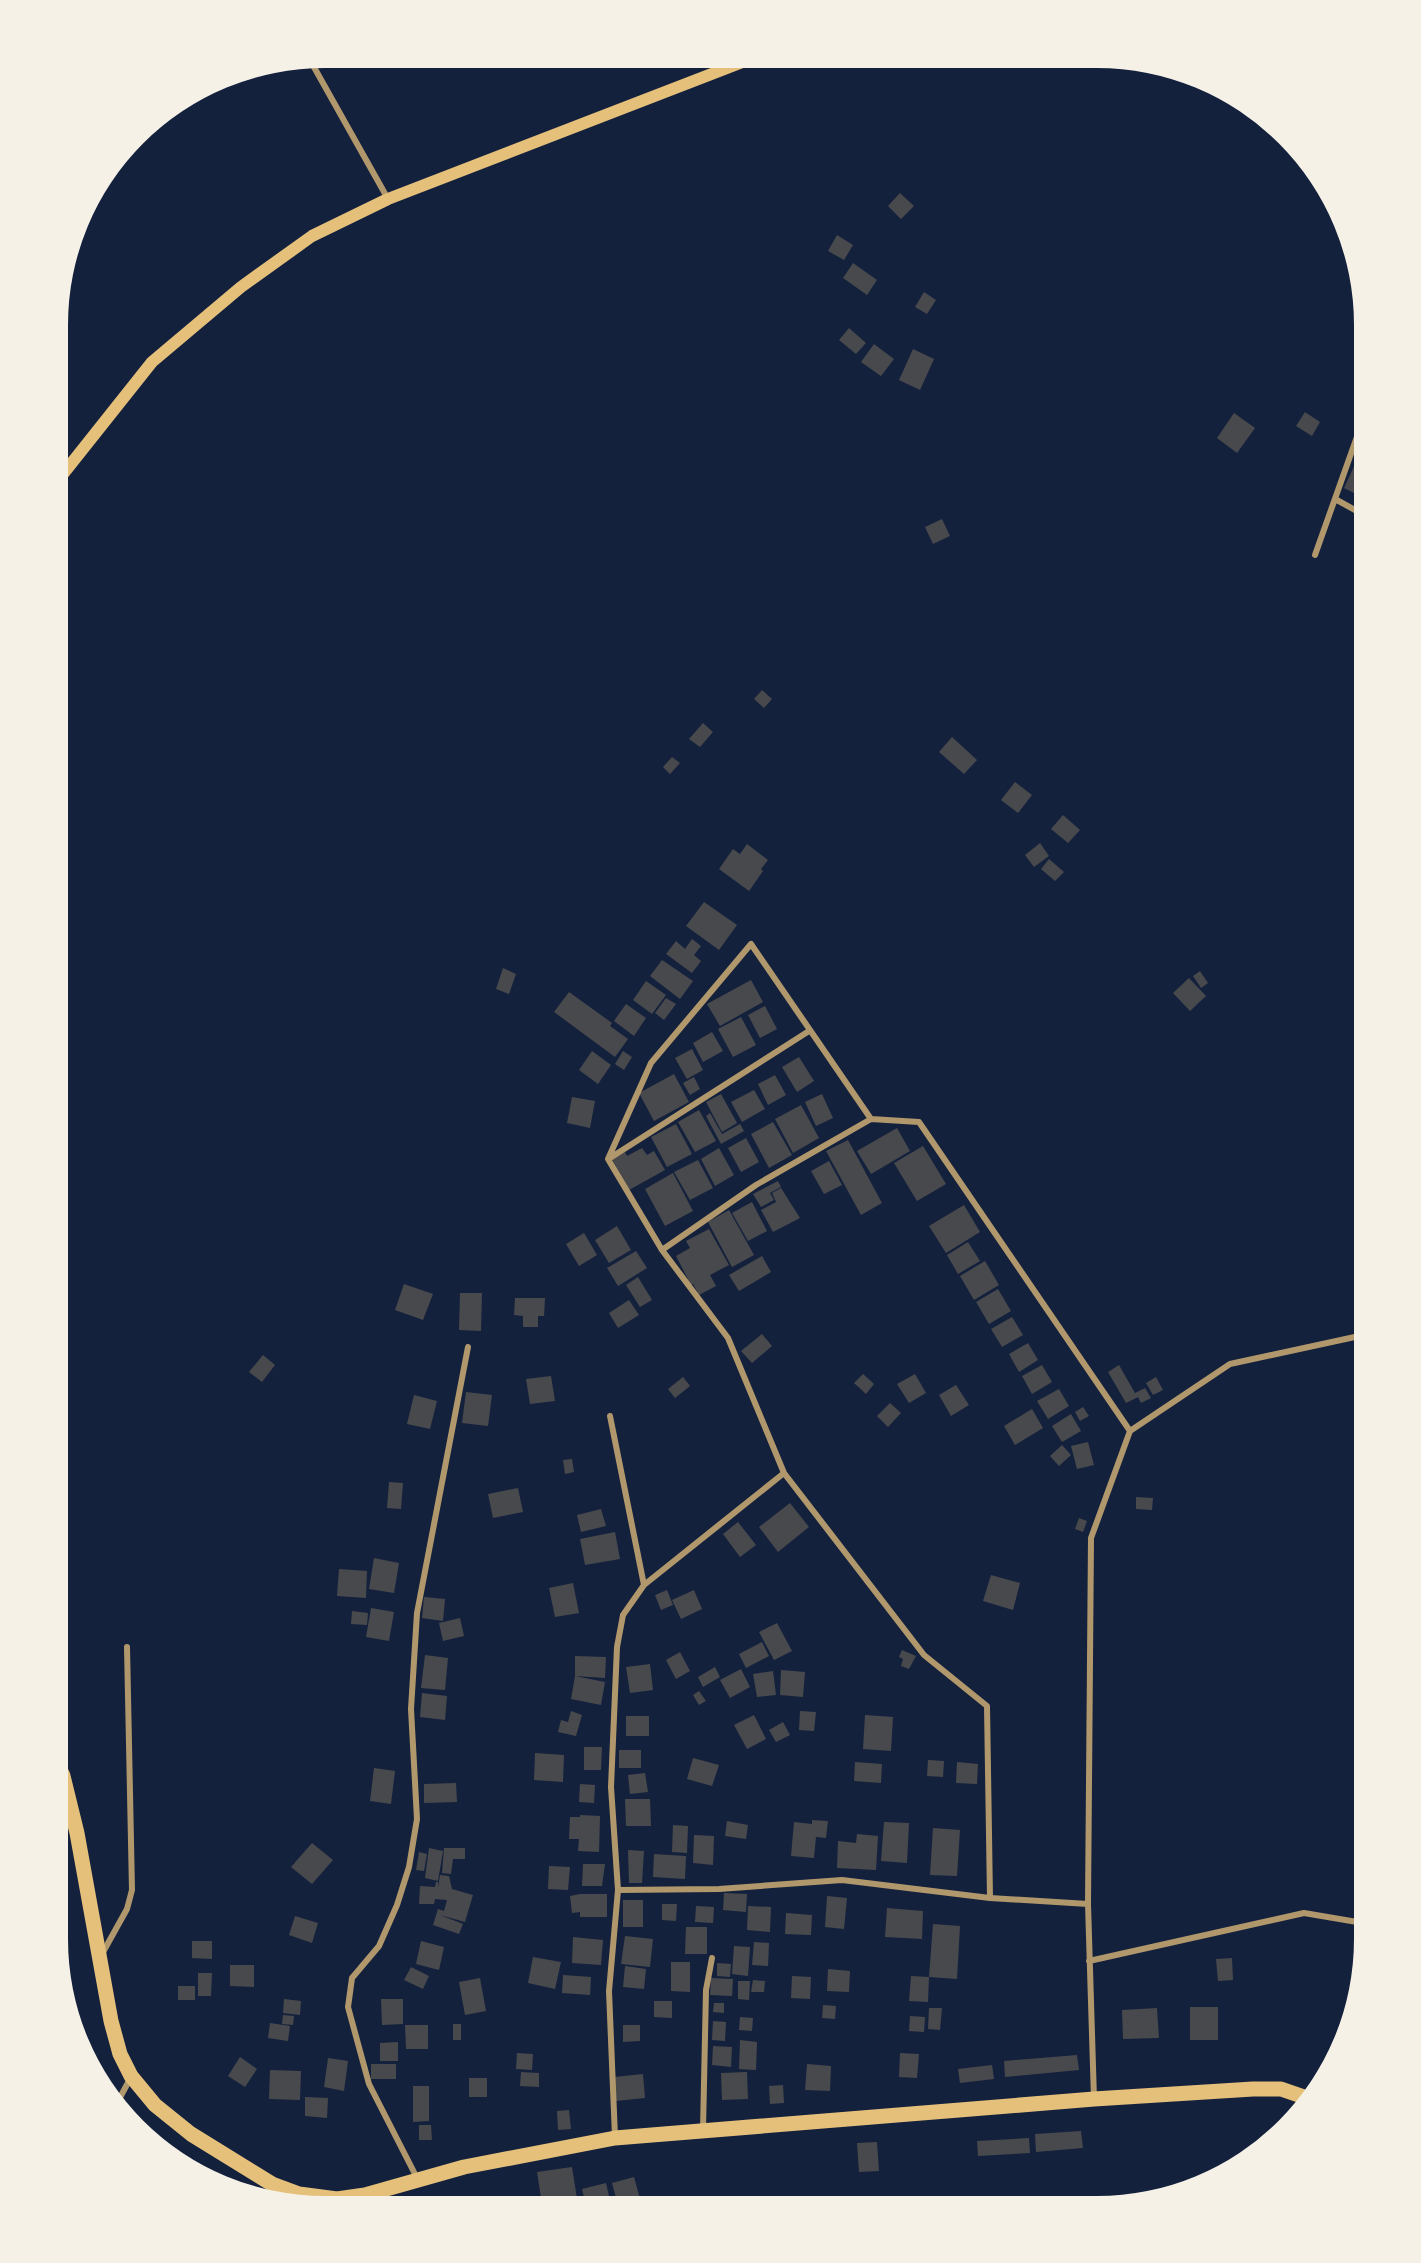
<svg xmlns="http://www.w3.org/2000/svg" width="1421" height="2263" font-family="'DM Sans',sans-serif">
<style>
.building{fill:#48494c}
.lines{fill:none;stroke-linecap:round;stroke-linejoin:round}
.minor{stroke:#b1986c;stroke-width:6}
.secondary{stroke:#e5c07b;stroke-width:12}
.primary{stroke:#e5c07b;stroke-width:15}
</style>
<rect width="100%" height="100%" fill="#14213d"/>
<!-- building -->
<path class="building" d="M900,193l14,13 -13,13 -13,-13z
M837,235l16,10 -9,15 -16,-9z
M853,263l24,17 -10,15 -24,-17z
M924,292l12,8 -9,14 -12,-7z
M849,328l17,15 -10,11 -17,-14z
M874,344l20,15 -13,17 -20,-14z
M913,349l21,10 -14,31 -21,-10z
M1305,412l15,10 -8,14 -16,-10z
M1234,413l21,15 -18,25 -20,-15z
M1356,462l8,4v32l-20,-10z
M942,519l8,17 -17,8 -8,-17z
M762,690l10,9 -8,9 -10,-9z
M703,723l10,9 -13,15 -11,-8z
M952,737l25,23 -13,14 -25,-22z
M672,757l8,6 -10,11 -7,-7z
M1015,782l17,13 -14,18 -17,-13z
M1063,815l17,15 -12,13 -17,-14z
M1040,843l9,13 -15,11 -9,-12z
M747,844l21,16 -7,9 2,2 -14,20 -30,-22 14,-20 7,5z
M1049,859l15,13 -9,9 -14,-12z
M704,902l33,23 -18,25 -33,-24z
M692,939l9,7 -7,9 7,6 -9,12 -26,-19 10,-13 9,8z
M662,960l31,21 -13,18 -30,-23z
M503,968l13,6 -7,20 -13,-5z
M1200,971l8,12 -7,5 -8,-12z
M1189,978l17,18 -16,15 -17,-18z
M751,980l12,22 -43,24 -13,-22z
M646,981l20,14 -14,19 -19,-14z
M569,992l43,31 -2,3 18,13 -13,18 -61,-45z
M666,998l10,6 -12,16 -9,-7z
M626,1004l20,14 -12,18 -20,-15z
M765,1006l12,23 -17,9 -12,-23z
M741,1017l15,28 -23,12 -15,-28z
M712,1032l11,19 -20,11 -10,-19z
M692,1049l11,21 -16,9 -12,-21z
M592,1051l19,14 -13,19 -19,-14z
M623,1051l9,6 -8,13 -9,-6z
M799,1057l15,24 -17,11 -15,-25z
M674,1074l15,28 -35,19 -15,-28z
M775,1075l11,20 -18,10 -10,-21z
M694,1077l6,12 -10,6 -7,-12z
M754,1090l11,19 -23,13 -11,-20z
M721,1094l16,29 -15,9 -16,-30z
M822,1094l11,24 -17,8 -11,-24z
M572,1097l23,4 -5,27 -23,-5z
M801,1105l18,33 -26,15 -18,-34z
M699,1110l17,31 -21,11 -17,-30z
M710,1113l12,21 18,-10 4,7 -23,13 -15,-28z
M773,1122l19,33 -23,13 -18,-34z
M676,1124l16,30 -25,13 -16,-30z
M897,1128l13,23 -39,23 -14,-23z
M746,1138l13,24 -18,10 -13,-24z
M848,1140l34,63 -21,12 -35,-64z
M923,1146l23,38 -29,17 -23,-38z
M642,1148l5,7 7,-4 11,19 -36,20 -17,-31 13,-7 2,4z
M719,1148l15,27 -19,11 -14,-27z
M698,1160l15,28 -23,12 -16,-28z
M829,1161l13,24 -18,9 -13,-23z
M673,1173l20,38 -28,15 -20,-37z
M778,1181l3,6 -11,6 4,7 -13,7 -8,-13z
M781,1188l19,30 -27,14 -12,-22 15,-8 -4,-9z
M752,1202l15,29 -19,10 -16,-28z
M964,1205l16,27 -34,21 -17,-27z
M729,1210l25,45 -22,12 -24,-45z
M617,1226l14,24 -22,13 -14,-23z
M709,1229l20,36 -19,10 6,11 -17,9 -6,-11 -2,1 -15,-29 14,-8 -4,-7z
M584,1233l13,22 -18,11 -13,-22z
M968,1242l12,19 -22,13 -11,-19z
M636,1251l11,17 -29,18 -11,-18z
M762,1256l9,16 -32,19 -10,-16z
M985,1261l14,24 -25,15 -14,-24z
M638,1277l14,23 -12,7 -14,-22z
M404,1284l29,10 -10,26 -28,-10z
M998,1289l13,22 -22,13 -13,-22z
M460,1293h22l-1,38 -22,-1z
M515,1298h30l-1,18h-6v11h-15v-11l-9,-1z
M629,1300l10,15 -21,13 -9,-15z
M1012,1317l11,18 -21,12 -11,-18z
M762,1334l10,12 -20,17 -11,-12z
M1028,1343l10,17 -19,12 -10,-18z
M263,1355l12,10 -13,17 -13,-10z
M1042,1365l10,17 -20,12 -10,-18z
M1119,1365l16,28 10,-5 6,10 -10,5 -3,-6 -12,6 -18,-31z
M863,1374l11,10 -8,10 -12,-11z
M915,1374l11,19 -17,10 -12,-19z
M551,1376l4,25 -25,3 -4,-25z
M683,1377l7,9 -15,12 -7,-9z
M1156,1377l7,13 -10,5 -7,-12z
M956,1385l13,20 -18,11 -12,-21z
M1059,1389l10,17 -21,13 -11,-18z
M466,1392l26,3 -4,31 -26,-3z
M414,1395l23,6 -7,28 -23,-5z
M890,1403l11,10 -13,14 -11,-11z
M1083,1407l6,9 -9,5 -5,-9z
M1032,1409l11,19 -28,17 -11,-19z
M1071,1414l10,17 -19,11 -10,-16z
M1088,1442l6,23 -17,4 -6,-23z
M1062,1445l9,10 -12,11 -9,-10z
M572,1459l2,13 -9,2 -2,-14z
M389,1482l14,1 -2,26 -14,-1z
M518,1488l5,24 -30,6 -5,-24z
M1136,1497l17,1 -1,12 -16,-1z
M790,1503l19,24 -31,25 -19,-25z
M601,1509l5,17 -25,6 -4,-17z
M1079,1518l8,3 -4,11 -8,-3z
M738,1522l18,23 -16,12 -17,-23z
M615,1532l5,27 -35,6 -5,-26z
M374,1558l25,5 -5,30 -25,-4z
M339,1569l28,2 -1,27 -29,-2z
M991,1575l29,8 -7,27 -30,-9z
M573,1583l6,30 -24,4 -6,-29z
M667,1590l6,15 -12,5 -6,-15z
M694,1590l8,19 -21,10 -9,-19z
M424,1597l21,2 -2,22 -21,-3z
M371,1608l23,4 -5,29 -23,-4z
M352,1611l16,2 -1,12 -16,-1z
M460,1618l4,18 -21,5 -4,-18z
M777,1623l15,28 -18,9 -15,-28z
M762,1642l7,14 -23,12 -7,-14z
M902,1650l14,6 -7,13 -8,-3 2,-7 -4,-2z
M680,1652l10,19 -14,8 -10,-19z
M425,1655l23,3 -3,32 -24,-2z
M575,1656l31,1 -1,21 -30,-2z
M650,1664l3,26 -23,3 -4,-26z
M715,1667l5,10 -17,10 -5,-10z
M741,1669l9,18 -20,11 -10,-18z
M781,1670l24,2 -2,25 -23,-2z
M773,1671l3,24 -19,2 -4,-23z
M575,1676l30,6 -4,23 -30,-6z
M699,1691l7,10 -7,4 -6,-10z
M422,1693l25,3 -2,24 -25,-3z
M571,1711l11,4 -6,21 -18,-4 3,-12 7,2z
M800,1711l16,1 -2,19 -15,-1z
M754,1715l12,24 -19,10 -13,-24z
M865,1715l28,2 -2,34 -28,-2z
M626,1716h23v20h-23z
M783,1722l7,13 -14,7 -7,-12z
M584,1747h18l-1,23h-17z
M619,1750h22v18h-22z
M535,1753l29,2 -1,27 -29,-2z
M693,1758l26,7 -7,21 -25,-7z
M928,1760l16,1 -1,16 -16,-1z
M855,1762l27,2 -1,19 -27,-2z
M957,1762l21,2 -1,20 -21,-1z
M374,1768l21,3 -4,33 -21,-3z
M645,1773l3,19 -18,2 -2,-19z
M456,1783l1,19 -33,1v-19z
M580,1784l15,1 -1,18 -15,-1z
M625,1799h25l1,27h-25z
M580,1815l20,1 -1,36 -21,-1 1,-12h-10l1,-22h10z
M812,1820l16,1 -2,17 -10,-1 -2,21 -23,-2 3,-34 18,2z
M727,1821l21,4 -2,14 -21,-3z
M884,1822l25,1 -2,40 -26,-2z
M673,1825l15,1 -1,27 -15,-1z
M933,1828l27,2 -3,46 -27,-1z
M857,1834l21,2 -2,34 -39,-2 1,-27 18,2z
M694,1835l20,1 -1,29 -20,-2z
M312,1843l21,17 -21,24 -21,-17z
M429,1848l14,3 -5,30 -13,-3z
M444,1848h21v11h-12l-2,15 -9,-1z
M628,1850l16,1 -2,32h-13z
M419,1852l8,2 -3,17 -8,-1z
M654,1854l32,2 -1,23 -32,-2z
M583,1864h22l-3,22h-20z
M549,1866l21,1 -2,23 -20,-1z
M440,1875l9,1 3,13 21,6 -8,27 -25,-7 23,9 -4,10 -26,-9 5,-16 6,2 3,-11 -12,-1 -1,5h-15l1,-18 15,1 1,-5h2v5z
M724,1893l23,1 -1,18 -23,-2z
M580,1894h27v23h-27v-5l-8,1 -2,-17z
M827,1896l20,2 -3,31 -19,-2z
M623,1900h20v27h-20z
M662,1904h15l-1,17 -14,-1z
M696,1906l18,1 -1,16 -18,-1z
M748,1906l23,1 -1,25 -23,-2z
M887,1908l36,3 -1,28 -37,-2z
M786,1913l26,2 -1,20 -26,-1z
M295,1916l23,7 -6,20 -23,-8z
M933,1924l27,2 -3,53 -28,-2z
M686,1927h21v27h-22z
M625,1936l28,3 -3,28 -29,-3z
M573,1937l30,3 -2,25 -29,-2z
M192,1941h20v18l-20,-1z
M421,1941l23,6 -5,23 -23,-6z
M754,1942l15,1 -1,23 -16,-1z
M734,1946l16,1 -2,29 -16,-2z
M533,1957l28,5 -6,27 -27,-6z
M1232,1958l1,22 -15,1 -2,-22z
M671,1962h19v30l-19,-1z
M717,1963l14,1 -1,13 -13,-1z
M230,1965h24v22l-24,-1z
M625,1966l21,3 -2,20 -21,-2z
M411,1967l18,9 -6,13 -19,-9z
M828,1969l22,2 -1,21 -22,-1z
M198,1973h14l-1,23h-13z
M563,1975l28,2 -1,18 -28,-2z
M792,1976l19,1 -1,22 -19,-1z
M911,1976l18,1 -1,25 -19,-1z
M480,1978l6,33 -21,4 -6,-33z
M711,1978l22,1 -1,17 -22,-1z
M753,1980l12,1 -1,11h-13z
M738,1981h12l-1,19 -11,-1z
M178,1986h17v14h-17z
M284,1999l17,2 -1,14 -17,-2z
M381,1999h22v25l-21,1z
M654,2001h18v17l-18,-1z
M714,2003h10v10l-11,-1z
M823,2005l13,1 -1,13 -13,-1z
M1190,2007h28v33h-28z
M929,2008h13l-2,22 -12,-1z
M1157,2008l2,30 -36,1 -1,-29z
M283,2015l11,1 -1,9 -11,-1z
M910,2016l15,1 -1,15 -15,-1z
M740,2017l13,1 -1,13 -13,-1z
M713,2021l13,1 -1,19 -13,-1z
M270,2023l20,3 -2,15 -20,-3z
M453,2024h8v16h-8z
M405,2025h23v24h-22z
M623,2025h17v16l-17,1z
M740,2040l17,2 -1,28 -17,-1z
M398,2042v19h-18v-18z
M713,2046l19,1 -1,20 -19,-2z
M517,2053l16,1 -1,16 -16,-1z
M900,2053l19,1 -2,24 -18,-1z
M1077,2055l2,15 -74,7 -1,-16z
M240,2057l17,12 -12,18 -17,-11z
M328,2058l20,3 -4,30 -20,-4z
M371,2064h25v15h-25z
M807,2064l24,2 -1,25 -25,-1z
M992,2065l2,14 -34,4 -2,-14z
M270,2070l31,1 -1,29 -31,-1z
M521,2072l18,1v14l-19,-1z
M747,2072l1,27 -26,1 -1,-27z
M643,2074l2,24 -29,3 -2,-24z
M469,2078h18v19h-18z
M783,2085l1,18 -14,1 -1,-18z
M413,2086h16v35l-16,1z
M305,2097l23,1 -1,20 -22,-2z
M569,2110l2,19 -13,1 -1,-19z
M419,2125h12l1,15h-13z
M1081,2131l2,17 -47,4 -1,-18z
M1029,2138l1,15 -52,3 -1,-15z
M877,2142l2,29 -20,1 -2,-29z
M572,2167l6,38 -36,-1 -5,-32z
M634,2177l7,25 -23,3 -6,-22z
M606,2183l3,13 -6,9h-17l-4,-16z"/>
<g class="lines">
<!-- minor -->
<path class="minor" d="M310,60l78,139
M1335,499l29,16
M1315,555l49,-138
M871,1119l-120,-175 -100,119 -43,96 54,91 66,88 56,135 140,182 63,51 3,192
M610,1158l199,-127
M662,1250l94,-65 115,-66 48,3 211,309
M610,1416l34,169 -21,30 -6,32 -6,140 7,103 -9,101 6,146
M644,1585l140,-112
M618,1890l101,-1 123,-9 148,18 98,6
M102,1954l25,-45 5,-19 -5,-243
M1089,1961l215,-48 59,10
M1094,2099l-6,-195 3,-366 39,-107 100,-67 134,-29
M116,2105l15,-28
M703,2130l3,-140 6,-32
M418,2180l-49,-96 -21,-77 4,-29 27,-32 18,-41 12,-38 8,-48 -6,-110 6,-96 51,-266"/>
<!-- secondary -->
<path class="secondary" d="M59,479l93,-117 89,-75 71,-51 76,-37 365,-141"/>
<!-- primary -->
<path class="primary" d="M57,1763l6,13 14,57 34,188 9,33 11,22 24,29 36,29 81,50 27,10 38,5 28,-4 99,-28 151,-29 479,-39 159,-10h28l29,10"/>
</g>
<!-- crop -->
<path d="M0 0H1421V2263H0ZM325 68H1097A257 257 0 0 1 1354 325V1939A257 257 0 0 1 1097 2196H325A257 257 0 0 1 68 1939V325A257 257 0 0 1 325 68Z" fill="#f6f1e7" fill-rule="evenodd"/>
</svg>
